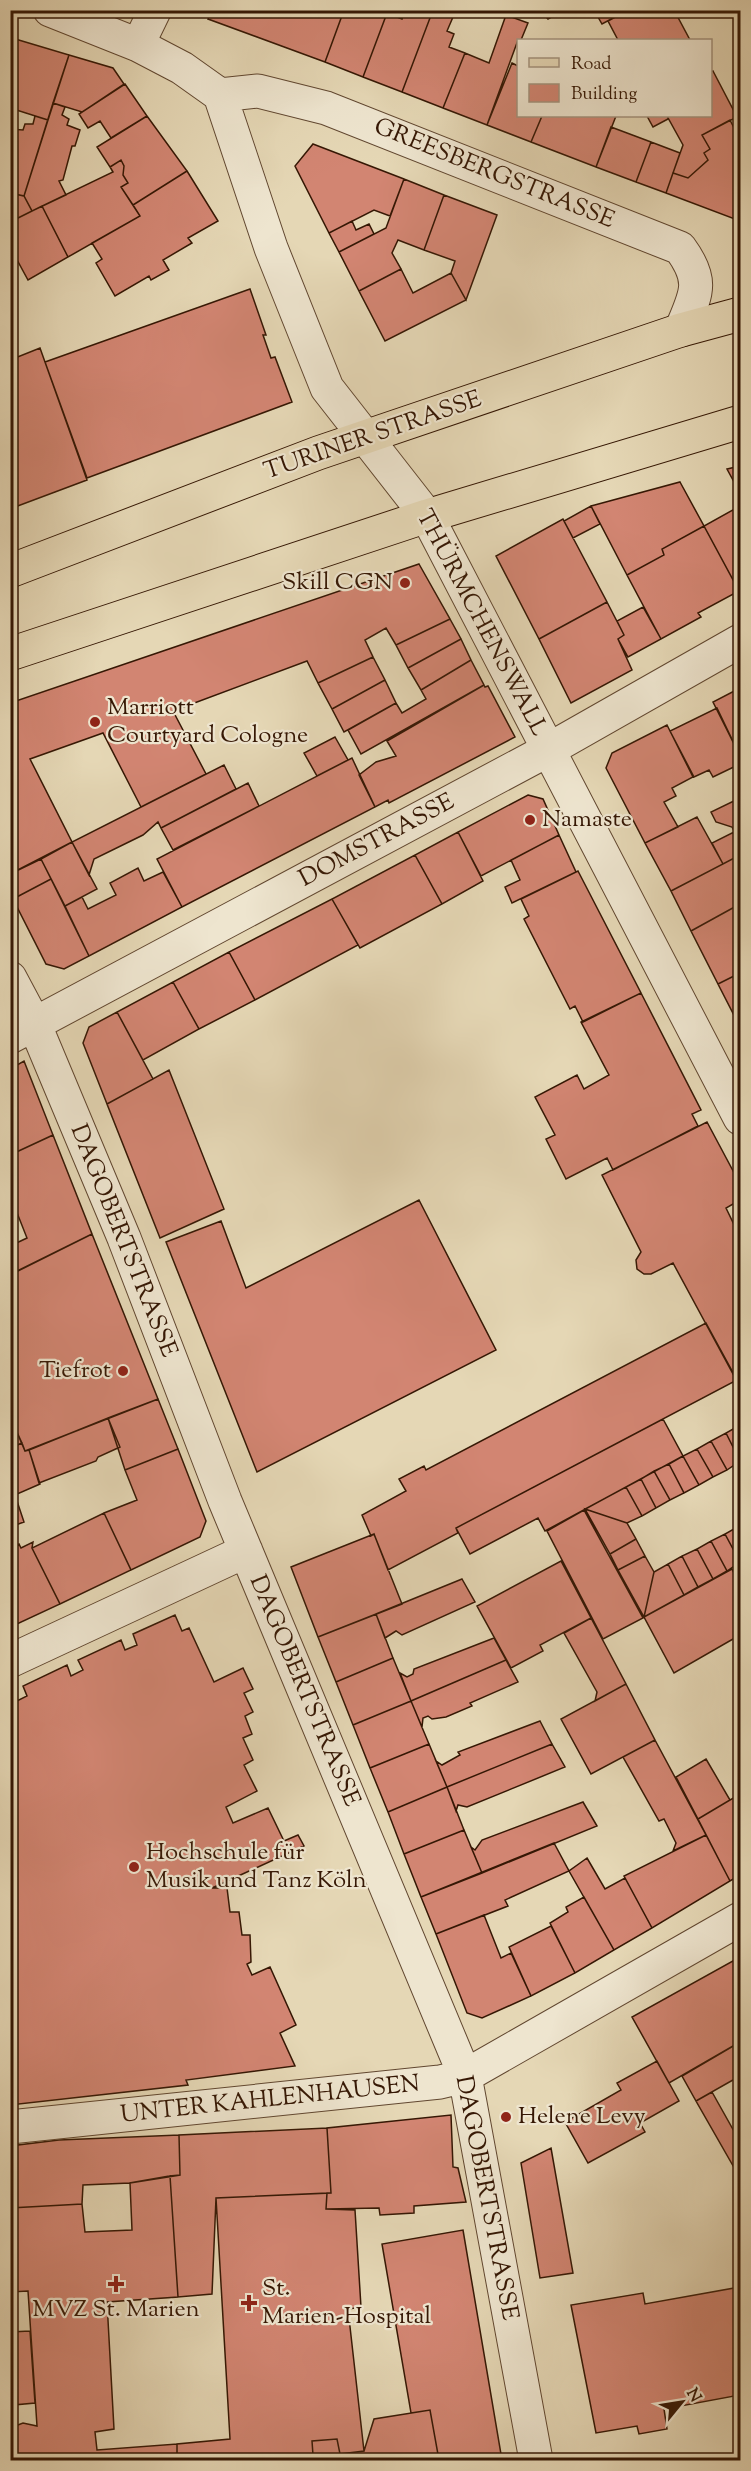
<svg xmlns="http://www.w3.org/2000/svg" width="751" height="2471" font-family="'Sorts Mill Goudy',serif">
<style>
.building{fill:#d28572;stroke:#351704;stroke-width:1.5}
.lines{fill:none;stroke-linecap:round;stroke-linejoin:round}
.pedestrian-casing{stroke:#614730;stroke-width:34}
.minor-casing{stroke:#614730;stroke-width:35}
.primary-casing{stroke:#351704;stroke-width:35}
.pedestrian{stroke:#eee5cf;stroke-width:32}
.minor{stroke:#eee5cf;stroke-width:33}
.primary{stroke:#e5d7b5;stroke-width:33}
.poi-dot{fill:#8f2418;stroke:#eee5cf;stroke-width:2}
.labels{text-anchor:middle;dominant-baseline:central;stroke-width:4.5;stroke-linejoin:round;paint-order:stroke}
.street-label{font-size:24px;fill:#351704;stroke:#eee5cf}
.poi-label{font-size:24px;fill:#351704;stroke:#eee5cf;text-anchor:start}
</style>
<rect width="100%" height="100%" fill="#e5d7b5"/>
<filter id="stains"><feTurbulence type="fractalNoise" baseFrequency=".00333" numOctaves="4"/><feColorMatrix values="0 0 0 0 .2 0 0 0 0 .09 0 0 0 0 .02 0 0 0 .5 -.17"/></filter>
<radialGradient id="worn" r=".72"><stop offset=".6" stop-color="#630" stop-opacity="0"/><stop offset="1" stop-color="#630" stop-opacity=".3"/></radialGradient>
<!-- building -->
<path class="building" d="M213,10h123l7,3 -18,49 -117,-43z
M344,10h37l6,3 -24,64 -38,-15z
M405,10h28l-31,82 -39,-15 24,-64 15,6z
M433,10h23l-9,21 7,3 -5,13 16,6 -22,55 -41,-16z
M540,10h24l-16,9z
M594,10h34l-26,14z
M628,10h46l16,30h-72l-10,-19z
M506,15l22,8 -7,17h-3l-31,85 -44,-17 22,-55 24,10z
M12,38l57,17 -21,65 -38,-12z
M69,55l44,13 11,16 -42,28 -29,-9z
M512,63l6,3v50h24l-11,26 -44,-17z
M713,71l24,46 -35,18 8,14 -6,4 4,7 -20,18 -15,-5 10,-28 -16,-29h43v-44z
M125,84l22,32 -36,22 -11,-17 -12,7 -9,-14z
M53,103l12,4 -3,8 7,4 -2,6 13,5 -5,16h-3l-9,34 -4,1 7,14 -34,16 -8,-15z
M35,116l13,4 -24,76 -14,-3v-64l13,1 2,-6h8z
M147,116l40,55 -54,34 -12,-18 7,-4 -5,-8 1,-9 -3,-6 -11,7 -13,-20z
M542,116h74l-20,51 -65,-25z
M647,116h21v3l-15,8z
M730,120l10,20v81l-74,-28 7,-20 15,5 20,-18 -4,-7 6,-4 -8,-14z
M611,127l40,15 -15,40 -40,-15z
M651,142l29,11 -14,40 -30,-11z
M313,144l91,35 -14,37 -16,-6 -45,23 -34,-67z
M121,160l3,6 -1,9 5,8 -7,4 19,29 -72,41 -26,-51 71,-34 -3,-5z
M187,171l31,50 -30,17 4,5 -29,17 6,10 -18,10 -2,-4 -34,20 -19,-33 6,-4 -10,-16 48,-27 -7,-11z
M404,179l40,16 -20,55 -26,-10 -6,13 9,16 -42,22 -20,-39 47,-24z
M10,193l14,3 8,15 -22,11z
M444,195l53,20 -31,85 -15,-27 4,-12 -31,-11z
M42,206l26,51 -40,23 -18,-33v-25z
M352,221l4,9 13,-6 5,10 -35,18 -10,-19z
M401,269l12,24 38,-20 15,27 -81,41 -26,-50z
M250,289l16,46h-3l8,23 4,-1 17,45 -205,76 -42,-116z
M40,348l47,132 -72,27 -5,-14v-133z
M740,466v27l-13,-24z
M680,482l24,44 -42,23 2,6 -37,20 -36,-69z
M591,506l9,18 -27,14 -9,-17z
M740,506v84l-1,1 -35,-65z
M563,519l44,83 -68,37 -43,-83z
M704,526l35,65 -41,22 3,4 -40,22 -34,-64 37,-20 -2,-6z
M419,564l31,55 -54,26 -10,-17 -21,12 8,17 -55,26 -11,-22 -134,50 33,63 -65,33 -38,-74 -73,26 42,83 -62,32v-171z
M607,602l17,33 -6,4 14,31 -61,33 -32,-64z
M643,607l18,32 -33,18 -10,-18 6,-4 -7,-14z
M450,619l11,20 -53,29 -12,-23z
M461,639l10,21 -50,30 -13,-22z
M373,657l12,23 -53,29 -14,-26z
M471,660l13,25 -123,69 -13,-24 48,-27 6,10 24,-14 -5,-9z
M385,680l11,23 -52,29 -12,-23z
M484,685l1,2 3,-1 27,51 -126,66 -1,-3 -13,7 -16,-32 17,-13 20,-6 -9,-15z
M740,688v68l-27,-54z
M717,708l23,48v8l-27,13 -4,-7 -15,7 -24,-46z
M667,725l26,52 -21,11 4,8 -12,6 14,25 -33,16 -39,-75 6,-15z
M335,737l13,23 -31,16 -13,-23z
M352,758l23,49 -193,100 -25,-48z
M224,765l12,24 -75,39 -3,-6 -15,13 -49,24 -5,16 -17,-33z
M248,783l11,23 -86,44 -12,-22z
M528,795l15,4 16,36 -78,41 -23,-44z
M740,798v45l-8,-16 -16,-5 -5,-10z
M697,817l26,47 -52,27 -26,-48z
M458,832l25,49 -41,23 -27,-49z
M734,832l6,11v12l-17,9 -11,-21z
M559,835l17,37 -64,31 -7,-16 15,-7 -9,-20z
M72,842l25,47 -32,17 -24,-47z
M415,855l27,49 -82,44 -28,-49z
M740,855v49l-49,27 -20,-40z
M41,859l10,20 -38,20 -3,-6v-19z
M138,868l6,13 19,-9 19,35 -93,49 -24,-50 17,-9 6,12 28,-14 -6,-12z
M578,871l63,122 -58,29 -8,-16 -5,3 -46,-90 5,-3 -8,-17z
M51,879l38,77 -25,13 -18,-5 -33,-65z
M332,899l26,46 -103,55 -26,-48z
M740,904v69l-22,11 -27,-53z
M229,952l26,48 -56,29 -26,-47z
M740,973v54l-22,-43z
M173,982l26,47 -56,31 -26,-48z
M641,993l60,117 -9,4 6,12 -85,44 -6,-12 -41,21 -20,-40 9,-4 -20,-38 42,-22 7,14 25,-14 -28,-53z
M117,1012l36,67 -46,25 -24,-61 6,-16z
M24,1061l29,74 -43,20v-86z
M169,1070l55,139 -64,29 -53,-134z
M707,1122l33,62v16l-14,8 14,29v150l-67,-124 -22,11h-7l-7,-5 -1,-9 5,-8 -39,-77z
M53,1135l39,99 -81,40 -1,-28 17,-8 -17,-43v-40z
M419,1200l77,150 -239,122 -91,-230 55,-21 25,67z
M92,1234l66,165 -133,52 -15,-35v-141z
M706,1323l31,57 -281,148 2,5 -70,37 -14,-36 -3,2 -9,-21 44,-24 -7,-12 25,-13 2,4z
M158,1399l20,50 -53,21 -17,-52z
M10,1417l12,26 -12,5z
M108,1418l12,29 -22,10 -2,4 -57,22 -10,-33z
M663,1419l20,37 -138,75 -7,-13 -68,36 -14,-26z
M740,1425v36l-14,-28z
M726,1433l14,28 -13,9 -16,-29z
M711,1441l16,29 -14,7 -16,-28z
M22,1443l3,8 4,-1 11,34 -25,11 -5,-3v-44z
M178,1449l28,72 -6,16 -69,33 -27,-57 33,-13 -12,-30z
M697,1449l16,28 -14,8 -16,-29z
M683,1456l16,29 -15,8 -15,-29z
M669,1464l15,29 -14,7 -16,-29z
M654,1471l16,29 -14,8 -15,-29z
M641,1479l15,29 -14,8 -16,-29z
M626,1487l16,29 -15,7 -42,-14z
M10,1492l5,3 9,27 -14,5z
M585,1509l42,14 9,16 -26,15z
M584,1510l59,108 -40,21 -56,-108z
M104,1513l27,57 -71,34 -28,-56z
M739,1526l1,3v33l-15,-28z
M374,1534l28,70 -84,33 -27,-70z
M725,1534l15,28 -13,9 -16,-30z
M636,1539l9,17 -27,14 -8,-16z
M711,1541l16,30 -14,8 -16,-30z
M33,1542l-1,6 28,56 -43,20 -7,-22v-54l9,-4 2,4z
M697,1549l16,30 -15,8 -16,-31z
M645,1556l9,16 -10,45 -26,-47z
M682,1556l16,31 -14,8 -16,-31z
M561,1561l30,57 -51,27 3,6 -32,17 -34,-62z
M668,1564l16,31 -40,22 10,-45z
M732,1569l8,17v49l-66,38 -30,-56z
M462,1579l13,23 -73,33 -6,-4 -11,7 -9,-24z
M376,1614l17,44 -57,24 -18,-45z
M175,1615l7,16 7,-3 25,54 29,-14 10,21 -9,4 9,19 -8,4 7,18 -9,4 10,22 -9,5 13,26 -31,16 7,16 35,-15 16,33 14,-6 6,11 -92,42h15l3,24h9l3,23h8l1,27 -4,2 5,11 18,-8 26,58 -16,8 15,33 -109,14 2,5 -178,20v-413l5,10 12,-6 -4,-10 44,-21 4,11 12,-6 -5,-10 43,-20 4,10 12,-5 -4,-11z
M591,1618l35,66 -31,17 2,-9 -33,-59z
M494,1638l12,22 -95,41 -11,-28 7,4 6,-3 1,-5z
M393,1658l18,43 -58,24 -17,-43z
M506,1660l12,22 -48,21 2,3 -26,11 -14,2 -4,-3 -5,2 -1,9 -11,-26z
M626,1684l29,56 -64,34 -30,-55z
M411,1701l18,43 -59,24 -17,-43z
M540,1721l12,23 -105,43 -11,-26 6,4 18,-10 -2,-3z
M655,1740l51,95 -33,16 3,-8 -12,-24 -5,2 -36,-64z
M429,1744l18,43 -59,25 -18,-44z
M552,1744l13,23 -98,40 -9,-2 -2,6 -9,-24z
M706,1759l24,41 -32,19 -22,-42z
M447,1787l17,43 -60,24 -16,-42z
M740,1794v81l-10,6 -32,-62z
M583,1802l14,24 -115,47 -11,-26 4,3 7,-10z
M464,1830l18,43 -61,24 -17,-43z
M706,1835l24,46 -78,47 -28,-52z
M554,1843l15,28 -64,29 3,6 -72,28 -15,-37z
M587,1858l18,31 20,-11 27,50 -38,22 -45,-79z
M584,1897l30,53 -39,23 -25,-50 18,-11 -2,-5z
M484,1915l17,43 10,-5 20,43 -49,22 -15,-5 -31,-79z
M551,1926l24,47 -44,23 -22,-49z
M740,1957v85l-71,41 -37,-66z
M740,2042v34l-44,25 -14,-25z
M657,2061l22,40 -39,22 5,9 -57,31 -23,-41 56,-32 -4,-7z
M712,2092l28,50v36l-44,-77z
M451,2115l2,52 5,1 8,34 -52,4v7l-34,2 -1,-7 -53,1 1,-16h4l-4,-65z
M327,2128l4,65 -115,5 -4,96 -34,3 -8,-121 10,-1 -1,-40z
M179,2135l1,40 -50,8 -47,2 -1,19 -72,4v-62l49,-6z
M551,2148l22,125 -33,5 -19,-115z
M170,2176l8,121 -71,5 7,127 -19,3 2,18 80,-6v16h-167v-32l13,-5 14,3 -9,-135 -18,1v-84l72,-4 3,28 47,-2 -2,-47z
M327,2193l-1,16 29,1 6,97 -13,2 16,142 -24,3 -3,-15 -25,2 1,14 -55,5h-81v-16l53,-5 -14,-241z
M463,2230l39,230h-63l-9,-50 -19,3 -29,-169z
M740,2287v108l-76,14 3,20 -28,5 -2,-8 -41,7 -25,-128 72,-12 2,11z
M30,2331l5,72 -21,2 2,8 -6,-1v-80z
M430,2410l9,50h-181l55,-5 -1,-14 25,-2 3,15 24,-3 10,-32z"/>
<g class="lines">
<defs>
<path id="pedestrian" d="M138,45l17,-35"/>
<path id="minor" d="M50,10l88,35 44,23 38,27
M220,95l51,153 56,140 100,128 313,602
M220,95l38,-4 68,17 354,140c25,34 16,46 1,82
M10,978l24,45 90,215 101,263 240,575 71,384
M10,1037l538,-287 192,-109
M10,1661l236,-110
M10,2127l430,-45 25,-6 275,-157"/>
<path id="primary" d="M10,571l308,-118 363,-123 59,-16
M10,654l417,-138 313,-94"/>
</defs>
<!-- pedestrian casing -->
<use href="#pedestrian" class="pedestrian-casing"/>
<!-- minor casing -->
<use href="#minor" class="minor-casing"/>
<!-- primary casing -->
<use href="#primary" class="primary-casing"/>
<!-- pedestrian -->
<use href="#pedestrian" class="pedestrian"/>
<!-- minor -->
<use href="#minor" class="minor"/>
<!-- primary -->
<use href="#primary" class="primary"/>
</g>
<!-- markers -->
<g class="poi-dot">
<circle cx="405" cy="583" r="6"/>
<circle cx="95" cy="722" r="6"/>
<circle cx="530" cy="820" r="6"/>
<circle cx="123" cy="1371" r="6"/>
<circle cx="134" cy="1867" r="6"/>
<circle cx="506" cy="2117" r="6"/>
<path d="M113 2275h6v6h6v6h-6v6h-6v-6h-6v-6h6z"/>
<path d="M246 2294h6v6h6v6h-6v6h-6v-6h-6v-6h6z"/>
</g>
<g class="labels">
<!-- street labels -->
<g class="street-label">
<text transform="translate(494 174) rotate(22)">GREESBERGSTRASSE</text>
<text transform="translate(373 436) rotate(-19)">TURINER STRASSE</text>
<text transform="translate(481 623) rotate(62)">THÜRMCHENSWALL</text>
<text transform="translate(377 841) rotate(-28)">DOMSTRASSE</text>
<text transform="translate(123 1241) rotate(68)">DAGOBERTSTRASSE</text>
<text transform="translate(304 1691) rotate(67)">DAGOBERTSTRASSE</text>
<text transform="translate(270 2100) rotate(-6)">UNTER KAHLENHAUSEN</text>
<text transform="translate(486 2198) rotate(79)">DAGOBERTSTRASSE</text>
</g>
<!-- poi labels -->
<g class="poi-label">
<text x="393" y="583" text-anchor="end">Skill CGN</text>
<text x="107" y="708">Marriott<tspan x="107" dy="28">Courtyard Cologne</tspan></text>
<text x="542" y="820">Namaste</text>
<text x="111" y="1371" text-anchor="end">Tiefrot</text>
<text x="146" y="1853">Hochschule für<tspan x="146" dy="28">Musik und Tanz Köln</tspan></text>
<text x="518" y="2117">Helene Levy</text>
<text x="262" y="2289">St.<tspan x="262" dy="28">Marien-Hospital</tspan></text>
<text x="116" y="2310" text-anchor="middle">MVZ St. Marien</text>
</g>
</g>
<!-- margin -->
<rect width="751" height="2471" fill="none" stroke="#e5d7b5" stroke-width="36"/>
<rect x="12" y="12" width="727" height="2447" fill="none" stroke="#351704" stroke-width="3"/>
<rect x="18" y="18" width="715" height="2435" fill="none" stroke="#351704" stroke-width="1.5"/>
<!-- legend -->
<rect x="517" y="39" width="195" height="78" fill="#eee5cf" stroke="#a4937e" stroke-width="1.5"/>
<rect x="529" y="58" width="30" height="9" fill="#e5d7b5" stroke="#a4937e" stroke-width="1.5"/>
<text x="571" y="69" font-size="18" fill="#351704">Road</text>
<rect x="529" y="84" width="30" height="18" fill="#d28572" stroke="#a4937e" stroke-width="1.5"/>
<text x="571" y="99" font-size="18" fill="#351704">Building</text>
<!-- north arrow -->
<g transform="translate(682 2402) rotate(60)" stroke="#eee5cf" stroke-width="4.5" paint-order="stroke">
<path d="M0-4.5L10 22L0 15L-10 22Z" fill="#351704"/>
<text y="-9" font-size="16" font-weight="bold" text-anchor="middle" fill="#351704">N</text>
</g>
<rect width="100%" height="100%" filter="url(#stains)"/>
<rect width="100%" height="100%" fill="url(#worn)"/>
</svg>
